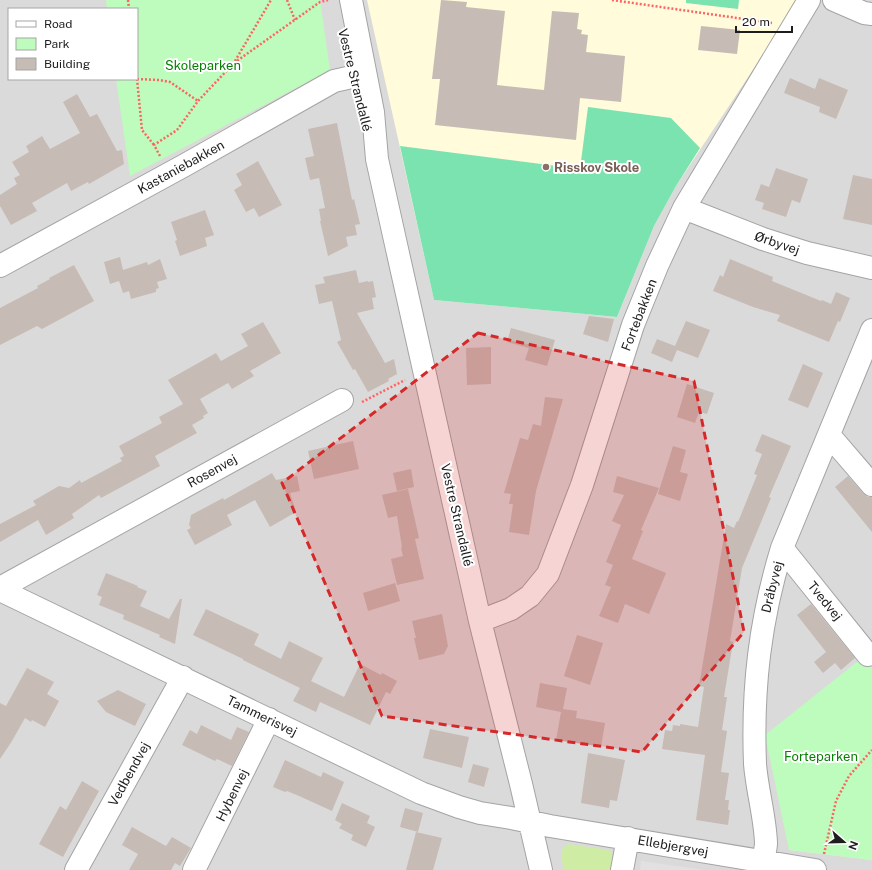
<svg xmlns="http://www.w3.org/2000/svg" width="872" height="870" font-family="'Public Sans',sans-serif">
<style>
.residential{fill:#dbdada;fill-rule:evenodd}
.education{fill:#fffbdb}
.grass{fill:#cfeca4}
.park{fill:#bdfcbc}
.pitch{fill:#7be3b0}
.parking{fill:#e1e1e1}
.building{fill:#c7bbb5}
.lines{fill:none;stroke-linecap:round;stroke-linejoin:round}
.minor-casing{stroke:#a4a4a4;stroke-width:24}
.path{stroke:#ff6363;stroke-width:2.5;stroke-dasharray:2 2;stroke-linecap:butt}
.minor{stroke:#fff;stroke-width:22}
.marked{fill:#d62828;fill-opacity:0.2;stroke:#d62828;stroke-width:3;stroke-dasharray:8 5;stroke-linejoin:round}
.education-dot{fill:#8d6e63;stroke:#fff;stroke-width:1.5}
.labels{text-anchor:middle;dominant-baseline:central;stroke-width:4;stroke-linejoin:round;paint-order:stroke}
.park-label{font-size:13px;fill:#078105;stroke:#fff}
.street-label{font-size:13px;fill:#1d1d1d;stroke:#fff}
.education-label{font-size:13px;font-weight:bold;fill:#785e54;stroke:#fff;text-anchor:start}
</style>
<rect width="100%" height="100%" fill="#efe9e2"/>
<!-- residential -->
<path class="residential" d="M0,0h872v650l-83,200 83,10v10h-872zM9,9h128v70h-128z"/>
<!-- education -->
<path class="education" d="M367,0h432l-123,186 -22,40 -37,91 -183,-17z"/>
<!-- grass -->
<path class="grass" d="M568,844l41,6c7,5 5,13 4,20h-49c-2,-10 -7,-20 4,-26z"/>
<!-- park -->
<path class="park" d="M106,0h214l10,70 -200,106 -14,-97h21v-70h-30z
M872,650v210l-83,-10 -24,-115z"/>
<!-- pitch -->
<path class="pitch" d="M686,0h53l-1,9 -52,-6z
M588,107l83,11 29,30 -24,38 -22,40 -37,91 -183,-17 -34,-154 180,23z"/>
<!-- parking -->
<path class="parking" d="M641,861l63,9h-64z"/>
<!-- building -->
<path class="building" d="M441,0l26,2 -1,5 39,4 -8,74 47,5 8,-79 27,2 -2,16 5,1 -1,4 7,1 -2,17 39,4 -4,46 -41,-4 -4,42 -141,-15 5,-46h-8z
M701,26l39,4 -3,24 -39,-4z
M790,78l25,11 4,-11 29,12 -12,29 -17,-7 1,-5 -36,-14z
M77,94l13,23 7,-3 20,37 5,-1 2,14 -35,20 -1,-2 -17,9 -4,-8 -35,20 5,8 -26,14 -11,-19v-11l17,-11 -3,-6 6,-3 -8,-13 17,-10 -3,-6 16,-10 8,13 30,-16 -17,-31z
M337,123l15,77 2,-1 6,25 -5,1 2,10 -11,2 2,9 -20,10 -8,-35h1l-2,-12 6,-1 -6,-30 -9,2 -5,-22 9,-2 -6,-27z
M258,161l24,44 -23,12 -5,-9 -8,4 -12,-22 8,-5 -6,-11z
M776,168l32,11 -8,24 -8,-3 -6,17 -24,-8 2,-6 -9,-3 6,-16 8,3z
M853,175l19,4v46l-29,-6z
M205,210l9,25 -9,3 2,8 -27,10 -5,-15 2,-1 -6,-18z
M120,257l3,13 24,-8 1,3 12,-6 7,20 -10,3 2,6 -3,1v3l-25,7 -2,-8 -6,2 -4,-12 -9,3 -6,-22z
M730,259l43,18 -1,4 49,20 1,-1 9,4 5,-12 14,6 -10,24 -2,-1 -9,21 -52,-21 3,-6 -27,-8 -40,-16 7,-16 3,2z
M74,265l20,36 -52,28 -5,-3 -37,19v-37l38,-20 -1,-2 13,-7 -1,-1z
M356,270l3,13 9,-2v1l5,-1 3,16 -4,1 2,11 -17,4 28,50 9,-4 3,15 -9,5 1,2 -21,11 -13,-23 -2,1 -16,-28 4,-2 -9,-39 -13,3 -4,-19 10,-2 -2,-6z
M589,316l25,3 -6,23 -25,-8z
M686,321l24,9 -12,28 -21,-8 -5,12 -21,-9 6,-14 18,7z
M263,322l18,31 -31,18 4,5 -22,13 -4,-6 -28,16 8,14 -5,3 1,2 -12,7 5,8 -42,23 5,10 -59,32 -2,-3 -27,19 2,4 -28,17 -8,-15 -38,22v-18l36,-19 -3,-4 26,-15 10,2 11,-8 1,3 41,-22 -2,-3 4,-2 -5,-10 43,-23 -3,-6 24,-13 -15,-24 48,-27 5,8 27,-15 -7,-12z
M511,328l44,12 -8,26 -22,-6 4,-12 -22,-6z
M491,347v37l-24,1 -1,-37z
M803,364l20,9 -15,35 -20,-8z
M687,384l27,9 -7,21 -8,-2 -4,11 -18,-6z
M545,397l18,2 -27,92 -7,44 -20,-3 4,-28h-4l2,-10 -7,-1 16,-55 8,2 5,-16 8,2z
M762,434l29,12 -22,51 2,1 -29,70 -12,73 3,1 -9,55h3l-5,33 5,1 -6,41 8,1 -4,27h4l-1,10h2l-2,15 -32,-5 9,-65 -43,-6 3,-19 7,1 1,-6 7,1v-2l18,3 6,-40 -5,-1 27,-162 8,4 3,-7 1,1 19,-47 -3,-1 8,-20 -7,-3z
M353,441l6,28 -45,10 -6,-28z
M673,446l13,4 -6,22 8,2 -8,27 -22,-7z
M411,469l3,18 -17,4 -4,-18z
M272,473l4,7 21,-4 3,15 -10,2 6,19 -26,15 -15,-27 -28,15 5,10 -37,20 -8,-15 4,-2 -2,-3 2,-10 32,-17 1,2z
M617,476l42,12 -18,42 2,1 -11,28 34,14 -17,41 -24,-10 -7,19 -19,-7 12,-29 -6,-2 8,-20 -7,-3 15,-37 -9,-4 12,-26 -11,-3z
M848,476l15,17 5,4h4v35l-37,-45z
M408,489l11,49 -4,1 9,40 -27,6 -6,-26 12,-3 -2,-8 1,-1 -5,-31 -9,2 -6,-23z
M106,573l32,13 -1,1 10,4 -7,15 29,13 11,-20h2l-7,45 -16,-7 1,-2 -37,-16 1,-4 -25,-10 3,-8 -5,-2z
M395,583l5,18 -32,10 -5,-18z
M811,604l44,54 -14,12 -6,-7 -12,10 -9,-11 12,-10 -29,-37z
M206,609l53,25 -5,11 27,14 8,-18 34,17 -12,23 33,16 16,-33 21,11 1,-2 15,8 -7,13 -4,-2 -16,33 -50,-23 -4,10 -23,-11 7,-13 -57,-28v-1l-50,-24z
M442,614l6,32 -4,8 -25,6 -5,-22h2l-4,-17z
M577,635l26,8 -13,42 -26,-9z
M27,668l27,14 -7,12 12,7 -14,26 -13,-7 -1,2 -6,-4 -13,23 -12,18v-56l6,3z
M540,683l27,5 -4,21 14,2 -1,7 29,5 -4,24 -45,-7 5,-28 -25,-5z
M118,690l28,14 -11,22 -29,-14 -9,-11z
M201,725l30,15 6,-13 12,5 -17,34 -15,-7 -2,2 -33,-16 8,-15 7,4z
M430,729l39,8 -7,31 -39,-10z
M588,753l37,7 -8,41 -7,-1 -1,8 -28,-5z
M285,760l36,17 2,-5 21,10 -12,29 -33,-15 -12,-5 -2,1 -12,-5z
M473,764l16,4 -5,19 -16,-5z
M82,781l17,10 -36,66 -24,-13 21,-38 6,4z
M342,803l28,13 -3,7 8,4 -9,20 -15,-7 2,-5 -14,-7 3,-4 -7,-4z
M405,808l18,5 -5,19 -18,-5z
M132,827l34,19 6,-9 19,11 -11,18 -5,-3 -4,7h-42l9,-16 -16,-9z
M416,832l26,6 -9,32h-27z"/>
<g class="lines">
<defs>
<path id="minor" d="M351,0l22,112 4,47 20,90 83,372 41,163 20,86
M834,0l30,13 8,1
M684,208l79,31 44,14 65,15
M0,266l185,-101 149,-84 31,-7
M829,435l43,50
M782,548l86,107
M0,588l342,-188
M0,590l421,203 38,14 21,6 31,5 39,8 265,44
M480,621l31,-12 19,-13 18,-22 34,-89 51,-160 24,-59 27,-58 125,-208
M763,861c1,-6 3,-13 3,-18 -1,-27 -9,-53 -11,-79 -3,-76 5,-144 27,-216l90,-218
M76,870l107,-193
M194,870l75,-151
M622,870l6,-32"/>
</defs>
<!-- minor casing -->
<use href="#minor" class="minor-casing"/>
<!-- path -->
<path class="path" d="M128,0l1,9
M287,0l8,20
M612,0l160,23
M235,61l36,-61
M137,79l5,51 12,15
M137,79l22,1 11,2 28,19
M160,156l-6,-11 23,-15 21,-29 36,-38 86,-61 8,-2
M362,402l43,-22
M824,854l12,-53 13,-25 23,-26"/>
<!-- minor -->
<use href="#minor" class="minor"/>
</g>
<!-- marked area -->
<path class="marked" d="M478,333l216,48 50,251 -102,120 -260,-36 -100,-233z"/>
<!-- markers -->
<circle class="education-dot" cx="546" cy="167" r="4"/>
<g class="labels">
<!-- park labels -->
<g class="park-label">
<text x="203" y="65">Skoleparken</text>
<text x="821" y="756">Forteparken</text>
</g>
<!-- street labels -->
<g class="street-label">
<text transform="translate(355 80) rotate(76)">Vestre Strandallé</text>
<text transform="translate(181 167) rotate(-29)">Kastaniebakken</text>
<text transform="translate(777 243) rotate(19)">Ørbyvej</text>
<text transform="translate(639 315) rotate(-69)">Fortebakken</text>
<text transform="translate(212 471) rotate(-29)">Rosenvej</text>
<text transform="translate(457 515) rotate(77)">Vestre Strandallé</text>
<text transform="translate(772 587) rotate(-76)">Dråbyvej</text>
<text transform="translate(825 601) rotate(51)">Tvedvej</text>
<text transform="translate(262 716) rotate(26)">Tammerisvej</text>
<text transform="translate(129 774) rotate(-61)">Vedbendvej</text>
<text transform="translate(232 795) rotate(-64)">Hybenvej</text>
<text transform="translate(673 846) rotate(10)">Ellebjergvej</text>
</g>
<!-- education labels -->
<g class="education-label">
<text x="554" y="167">Risskov Skole</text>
</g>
</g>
<!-- legend -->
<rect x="8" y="8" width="130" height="72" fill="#ffffff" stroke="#a5a5a5"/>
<rect x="16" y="21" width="20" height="6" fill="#ffffff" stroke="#a5a5a5"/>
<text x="44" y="28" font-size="12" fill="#1d1d1d">Road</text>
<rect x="16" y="38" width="20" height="12" fill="#bdfcbc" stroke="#a5a5a5"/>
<text x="44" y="48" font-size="12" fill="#1d1d1d">Park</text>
<rect x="16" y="58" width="20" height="12" fill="#c7bbb5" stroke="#a5a5a5"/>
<text x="44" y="68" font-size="12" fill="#1d1d1d">Building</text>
<!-- north arrow -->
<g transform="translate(844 842) rotate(110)" stroke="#ffffff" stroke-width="3" paint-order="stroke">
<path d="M0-3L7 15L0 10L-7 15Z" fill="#1d1d1d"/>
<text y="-6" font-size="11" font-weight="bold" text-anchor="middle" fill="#1d1d1d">N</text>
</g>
<!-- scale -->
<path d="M736 26v6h56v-6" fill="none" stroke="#1d1d1d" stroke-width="2"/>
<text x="742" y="26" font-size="12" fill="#1d1d1d" stroke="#ffffff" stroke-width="3" paint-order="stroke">20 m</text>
</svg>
